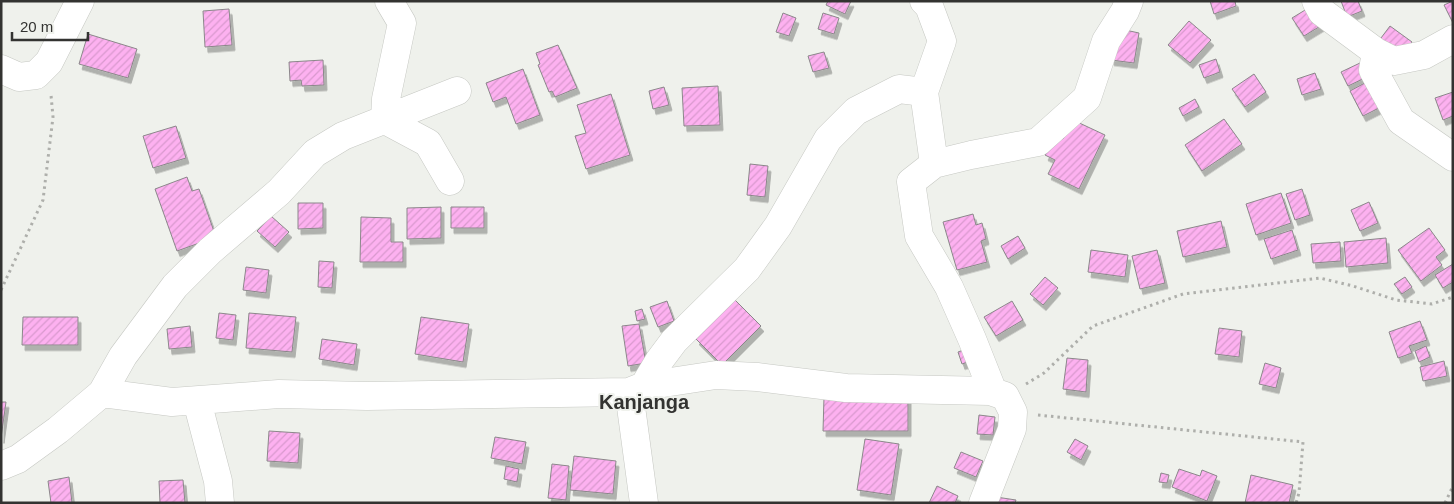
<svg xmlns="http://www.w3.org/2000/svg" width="1454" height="504" font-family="Arial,sans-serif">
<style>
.building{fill:url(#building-hatch);stroke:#8b878a;filter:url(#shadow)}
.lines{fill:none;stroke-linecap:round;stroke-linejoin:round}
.minor-casing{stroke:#c6c8c3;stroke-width:29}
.path{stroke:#aeafab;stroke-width:3;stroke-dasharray:2.5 4;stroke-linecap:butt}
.minor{stroke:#fff;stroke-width:28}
.labels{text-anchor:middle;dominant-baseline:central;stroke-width:4;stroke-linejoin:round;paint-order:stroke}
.quarter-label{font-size:20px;font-weight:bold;fill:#333331;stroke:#eff1ec}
</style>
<defs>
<pattern id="building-hatch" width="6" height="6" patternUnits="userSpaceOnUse" patternTransform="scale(1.25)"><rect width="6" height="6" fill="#fdb1f0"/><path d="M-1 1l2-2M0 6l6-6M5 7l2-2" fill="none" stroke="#d999ce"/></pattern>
<filter id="shadow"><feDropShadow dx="3" dy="5.5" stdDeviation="0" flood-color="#0004"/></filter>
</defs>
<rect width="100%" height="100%" fill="#eff1ec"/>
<!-- building -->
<path class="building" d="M828,1h23l-6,13 -19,-9z
M1210,1h25l1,5 -22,8z
M1341,1h17l4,10 -15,6z
M1453,1v22l-9,-18z
M1315,4l12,18 -23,14 -12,-18z
M229,9l3,36 -27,2 -2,-36z
M783,13l13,5 -7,18 -13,-4z
M823,13l16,5 -5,16 -16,-5z
M1189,21l22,19 -21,23 -22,-18z
M1390,26l22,16 -13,16 -21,-16z
M1116,28l23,5 -5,30 -23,-3z
M88,34l49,15 -9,29 -49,-14z
M558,45l19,43 -22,9 -3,-6 -3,1 -11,-27 2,-1 -4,-11z
M824,52l5,16 -16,4 -5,-16z
M1216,59l4,13 -16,6 -5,-13z
M323,60l1,25 -22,1 -1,-6 -11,1 -1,-19z
M1360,63l7,14 -19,9 -7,-14z
M523,69l17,46 -24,9 -10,-27 -13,5 -7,-19z
M1315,73l6,16 -19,6 -5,-16z
M1254,74l12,18 -21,15 -13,-18z
M1374,78l13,26 -24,12 -13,-25z
M718,86l2,39 -36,1 -2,-38z
M664,87l5,18 -16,4 -4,-18z
M1453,92v24l-10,4 -8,-22z
M611,94l19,61 -44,14 -11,-33 11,-3 -9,-28z
M1195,99l4,8 -16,9 -4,-8z
M1224,119l18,25 -40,27 -17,-26z
M1073,120l32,15 -26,54 -31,-15 7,-14 -10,-5 10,-20 8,4z
M176,126l10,32 -33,10 -10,-32z
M750,164l18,2 -3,31 -18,-2z
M187,177l5,14 7,-2 17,48 -39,14 -22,-62z
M1302,189l8,26 -15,5 -9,-26z
M1281,193l10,30 -35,12 -10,-31z
M1369,202l9,21 -18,8 -9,-21z
M298,203h25v25l-25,1z
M441,207v31l-34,1v-31z
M451,207h33v21h-33z
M973,214l3,11 6,-2 4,16 -5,2 6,21 -30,8 -14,-48z
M271,216l18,16 -14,15 -18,-16z
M361,217l30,1v24h12v20h-43z
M1221,221l6,26 -44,10 -6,-26z
M1429,228l16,22 -9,7 6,8 -21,16 -23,-31z
M1292,230l6,20 -27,9 -7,-20z
M1018,236l7,12 -17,11 -7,-13z
M1386,238l2,25 -42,4 -2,-25z
M1340,242l1,19 -28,2 -2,-19z
M1091,250l37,5 -3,22 -37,-5z
M1157,250l8,33 -25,6 -8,-33z
M319,261l15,1 -2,26 -14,-1z
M1453,264v18l-10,6 -8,-13z
M246,267l23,3 -3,23 -23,-3z
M1045,277l13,11 -15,17 -13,-11z
M1405,277l7,10 -10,7 -8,-10z
M735,300l26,26 -39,39 -26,-26z
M667,301l7,20 -16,6 -8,-20z
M1012,301l11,19 -27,16 -12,-19z
M642,309l3,10 -8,2 -2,-10z
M219,313l17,2 -3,25 -17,-2z
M249,313l47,4 -4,35 -46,-4z
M23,317h55v28h-56z
M421,317l48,7 -6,38 -48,-8z
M1420,321l7,19 -18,6 3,7 -14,5 -9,-26z
M639,324l7,39 -18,3 -6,-40z
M190,326l2,21 -23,2 -2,-20z
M1219,328l23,3 -3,26 -24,-3z
M322,339l35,5 -3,21 -35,-6z
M1426,346l4,11 -11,5 -4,-11z
M966,349l5,12 -9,3 -4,-12z
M1067,358l21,2 -2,32 -23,-3z
M1444,361l3,15 -24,5 -3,-14z
M1265,363l16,5 -5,20 -17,-4z
M824,397h84v34h-85z
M1,402h5l-5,36z
M979,415l16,2 -2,18 -16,-1z
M269,431l31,2 -2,30 -31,-2z
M495,437l31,5 -4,22 -31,-6z
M865,439l34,5 -8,51 -34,-5z
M1075,439l13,7 -7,14 -14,-8z
M961,452l22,9 -7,16 -22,-9z
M574,456l42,5 -3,33 -43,-4z
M552,464l17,2 -3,34 -18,-2z
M506,466l13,3 -2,13 -13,-3z
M1179,469l21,7 2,-6 15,6 -10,25 -35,-14z
M1161,473l8,2 -2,8 -8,-1z
M1251,475l42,10 -4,18h-44z
M69,477l3,26h-21l-3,-22z
M183,480l2,23h-25l-1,-22z
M937,486l21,10 -3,7h-26z
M996,497l20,3 -1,3h-19z"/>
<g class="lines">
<defs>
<path id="minor" d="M389,1l13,22 -16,76 -1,21 43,23 22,38
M924,1l5,5 13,35 -18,51 10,72 37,-9 67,-13 49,-44 19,-57 19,-30 4,-10
M1316,1l6,11 54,40 18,9 30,-6 29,-16
M1376,52l-3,18 28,51 52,36
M1,69l18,8 17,-2 13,-13 31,-61
M934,164l-23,18 8,54 30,51 23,52 21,53
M644,386l15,-25 15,-20 73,-72 31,-43 50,-87 28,-28 43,-22 25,3
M629,392l15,111
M102,393l70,9 107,-8 88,2 262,-4 15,-6 72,-11 41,2 89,11 144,3 15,5 8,16 -1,17 -29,74
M197,401l21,80 2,22
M1,466l17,-7 40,-29 44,-37 21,-37 52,-70 35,-35 69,-59 36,-39 28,-17 114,-45"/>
</defs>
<!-- minor casing -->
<use href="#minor" class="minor-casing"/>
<!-- path -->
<path class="path" d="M1,290l42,-90 10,-83 -2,-22
M1026,384l18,-11 49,-47 90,-32 137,-16 33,8 43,14 36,4 21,-7
M1038,415l265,27 -4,51 -3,10
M1445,503l8,-17"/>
<!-- minor -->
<use href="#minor" class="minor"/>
</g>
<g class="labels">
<!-- quarter labels -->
<g class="quarter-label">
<text x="644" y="402">Kanjanga</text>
</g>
</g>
<!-- border -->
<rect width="1454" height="504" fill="none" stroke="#333331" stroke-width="5"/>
<!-- scale -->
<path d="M12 32v8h76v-8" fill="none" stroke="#333331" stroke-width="2.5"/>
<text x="20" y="32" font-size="15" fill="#333331" stroke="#eff1ec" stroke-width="4" paint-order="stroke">20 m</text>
</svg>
